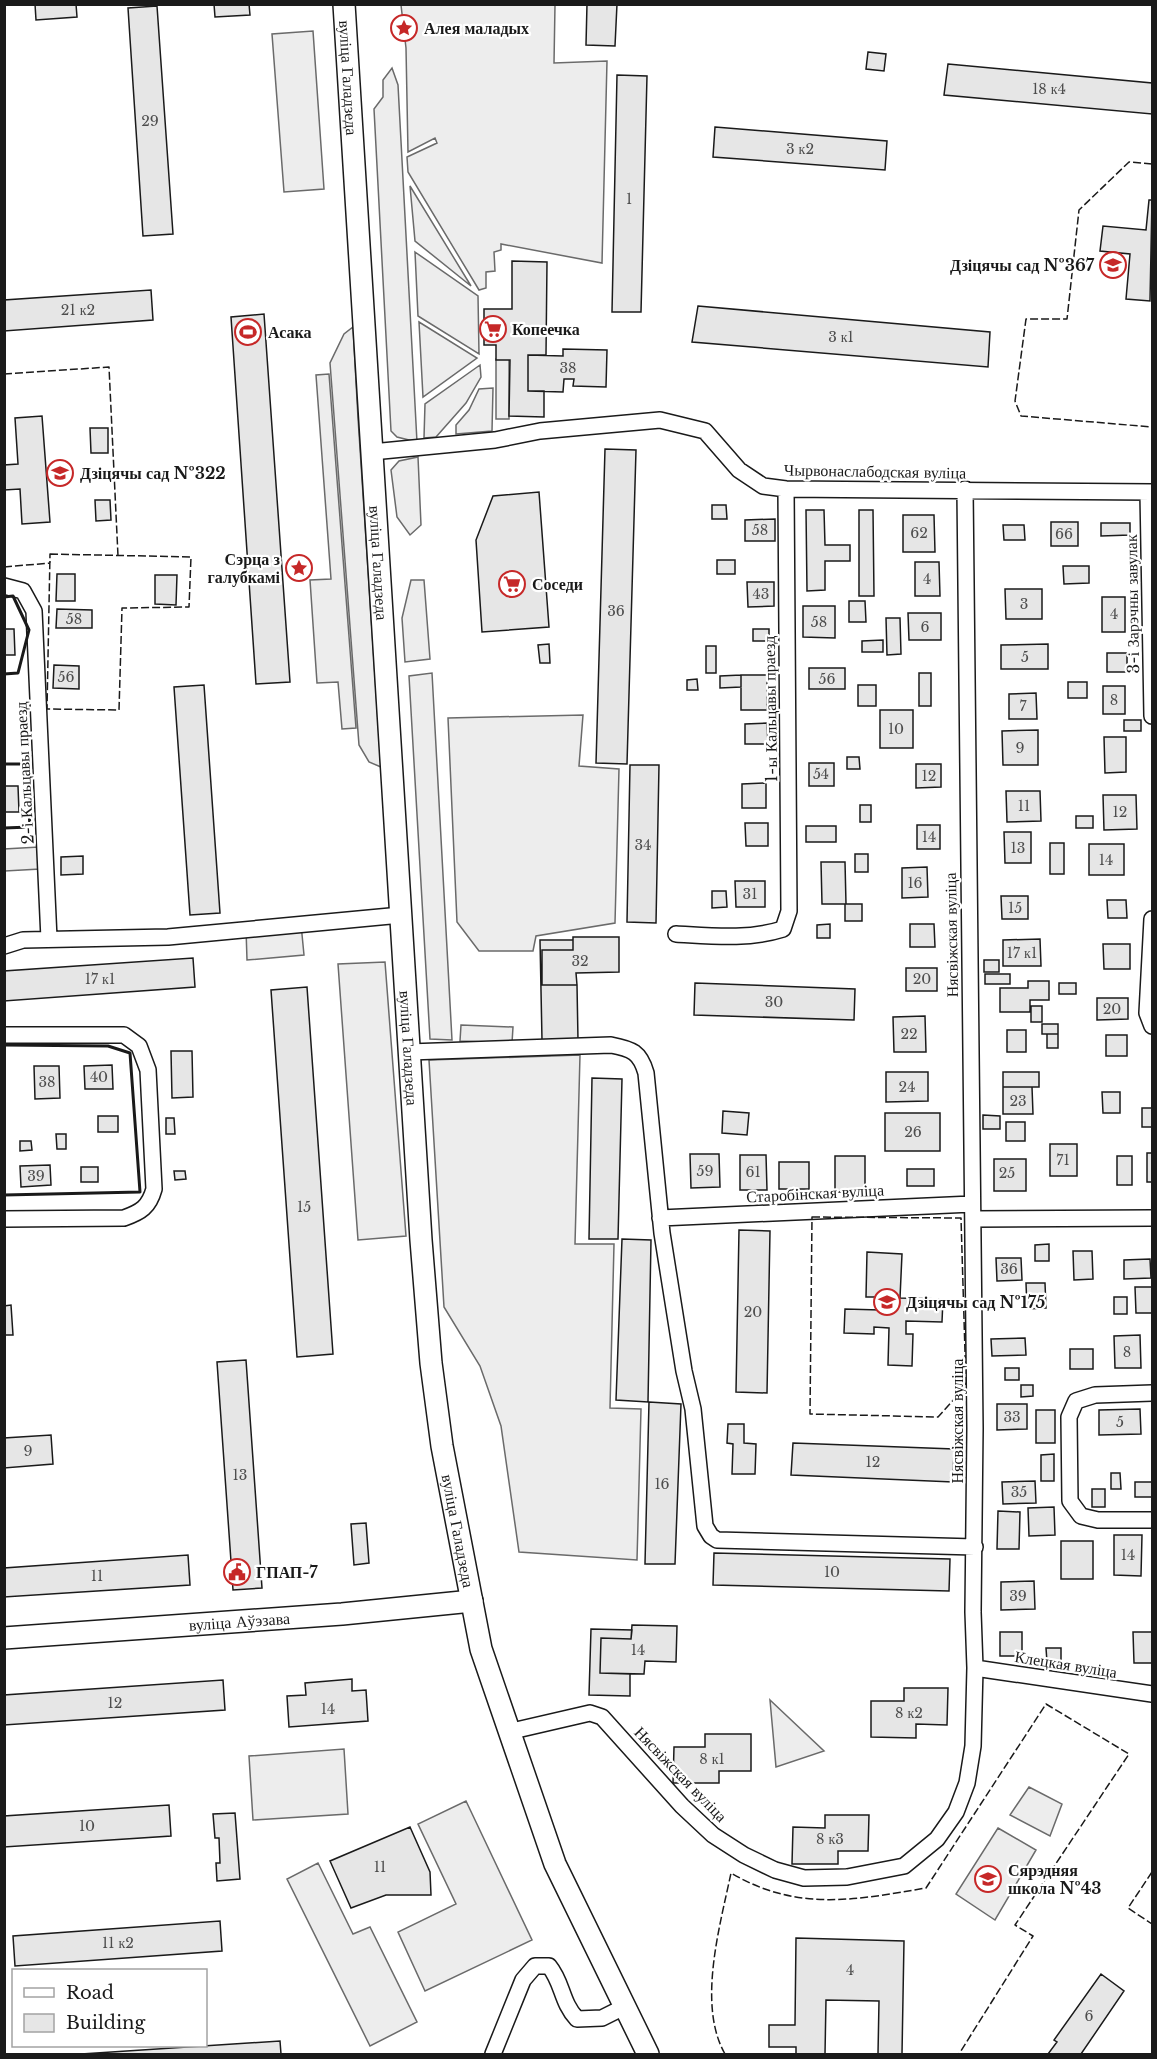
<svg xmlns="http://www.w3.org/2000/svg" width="1157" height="2059" font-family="'Libre Baskerville',serif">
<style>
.built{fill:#ededed;stroke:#6a6a6a;stroke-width:1.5}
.building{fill:#e6e6e6;stroke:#1a1a1a;stroke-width:1.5}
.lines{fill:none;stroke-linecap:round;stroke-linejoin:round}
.street-casing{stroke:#1a1a1a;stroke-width:18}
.secondary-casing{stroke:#1a1a1a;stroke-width:24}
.street{stroke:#fff;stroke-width:15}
.secondary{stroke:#fff;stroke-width:21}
.fence{stroke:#1a1a1a;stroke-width:1.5;stroke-dasharray:8 3;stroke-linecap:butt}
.wall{stroke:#1a1a1a;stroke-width:3}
.labels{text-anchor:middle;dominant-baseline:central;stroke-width:4.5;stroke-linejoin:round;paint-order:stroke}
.number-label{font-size:14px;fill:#4d4d4d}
.poi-label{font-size:16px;font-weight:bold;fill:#1a1a1a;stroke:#fff;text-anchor:start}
.street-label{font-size:16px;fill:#1a1a1a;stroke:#fff}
</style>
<rect width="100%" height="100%" fill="#fff"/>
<!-- built -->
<path class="built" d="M401,5h154l-1,58 53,-2 -5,202 -101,-19v6l-7,2 1,19 -9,1v16l-7,2 -71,-118 -1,-15 30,-14 -2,-5 -27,14 -2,-104z
M313,31l11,158 -40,3 -12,-158z
M392,68l6,17 19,357 -20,-5 -6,-6 -17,-322 9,-12v-17z
M410,186l61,100 -56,-45z
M415,252l63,44 1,58 -61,-38z
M419,322l58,36 -54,39z
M353,327l5,91 23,349 -12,-5 -10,-17 -29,-382 14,-29z
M496,359h13v60h-13z
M480,365l1,12 -15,26 -30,34 -12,1 1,-34z
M329,374l27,354 -14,1 -4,-47 -21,1 -7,-103 21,-1 -15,-204z
M493,388l-1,43 -36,3v-9l13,-15 10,-21z
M418,457l3,68 -11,10 -13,-18 -6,-47 8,-9z
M411,580h13l6,79 -25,3 -3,-44z
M432,673l20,367 -22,-1 -21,-363z
M583,715l-4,51 40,3 -4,154 -79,13 -3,15h-54l-22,-29 -9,-204z
M39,847l1,22 -35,2 -1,-22z
M301,924l3,31 -57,5 -1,-31z
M385,962l21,274 -48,4 -20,-276z
M461,1025l52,2 -1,16 -52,-2z
M580,1055l-5,189h39l-4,164 31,1 -4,151 -118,-8 -18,-126 -21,-60 -36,-59 -15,-247z
M770,1700l54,51 -48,16z
M344,1749l4,65 -95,6 -4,-64z
M1029,1787l33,17 -12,32 -40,-21z
M466,1801l66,139 -107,51 -27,-59 58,-28 -38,-80z
M998,1828l38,22 -41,70 -39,-26z
M318,1863l35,71 17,-7 47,95 -47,24 -83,-167z"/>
<!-- building -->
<path class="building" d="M35,4h41l1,13 -41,3z
M214,4h35l1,11 -35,2z
M587,4h30l-2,42 -29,-1z
M157,6l16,228 -30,2 -15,-228z
M868,52l18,2 -2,17 -18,-2z
M948,64l204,19v31l-208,-19z
M617,75l30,1 -6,236h-29z
M715,127l172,14 -2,29 -172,-13z
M1149,200h3l-2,101 -24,-2 4,-45 -30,-3 3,-25 43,4z
M512,261l35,1 -1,93h-18v36h16v26l-35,-1 1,-56h-14v-15h-12v-36h28z
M151,290l2,30 -149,11v-31z
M698,306l292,26 -2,35 -296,-25z
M264,314l26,368 -34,2 -25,-367z
M563,349l44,1 -1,37 -33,-1 1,-7h-10l-1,13 -35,-1v-36l35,1z
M42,416l8,106 -28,2 -2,-35 -16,1v-25l14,-1 -3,-46z
M90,428h18v25h-17z
M605,449l31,1 -9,314 -31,-1z
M539,492l10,135 -67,5 -6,-92 17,-44z
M95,500h15l1,20 -15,1z
M712,505h14l1,14h-15z
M806,510h18l1,35h25v16h-25v29l-18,1z
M859,510h14l1,86h-15z
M903,515h31l1,37h-32z
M775,519v22h-30v-21z
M1051,522h27v24h-27z
M1101,523h29v12l-29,1z
M1003,525h21l1,15h-21z
M717,560h18v14h-18z
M915,562h24l1,34h-25z
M1063,566h26v17l-25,1z
M57,574h18v27h-19z
M155,575h22l-1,30 -21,-1z
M747,582h27v24l-26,1z
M1005,589h37v30h-36z
M1102,597h23v35h-23z
M849,601h16l1,21h-17z
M803,606h32v32l-32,-1z
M57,609l35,1v18h-36z
M908,613h33v27h-32z
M886,618h14l1,36 -14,1z
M4,629h10l1,26h-11z
M753,629h16v12h-16z
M883,640v12h-21v-11z
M549,644l1,19h-10l-2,-18z
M1048,644v25h-47v-24z
M706,646h10v27h-10z
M1107,653h20v19h-20z
M54,665l25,1v23l-26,-1z
M809,668h36v21h-36z
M919,673h12v33h-12z
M741,675h26v35h-26z
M741,675v12l-21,1v-12z
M697,679l1,11h-11v-10z
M1068,682h19v16h-19z
M204,685l16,228 -30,2 -16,-228z
M858,685h18v21h-18z
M1103,686h22v28h-22z
M1036,693l1,26h-28v-25z
M880,710h33v38h-33z
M1124,720h17v11h-17z
M767,723l1,21h-23v-20z
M1038,730v35h-35l-1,-34z
M1104,737h22v35l-21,1z
M847,757h12l1,12h-13z
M809,763h25v23h-25z
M916,764h25v23l-25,1z
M630,765h29l-3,158 -29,-1z
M766,783v25h-24v-24z
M4,786h14l1,26h-15z
M1006,791h34l1,30 -34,1z
M1103,795h33l1,34 -33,1z
M860,805h11v17h-11z
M1076,816h17v12h-17z
M745,823h23v23h-22z
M917,825h23v24h-23z
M806,826h30v16h-30z
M1004,832h27v31h-26z
M1050,843h14v31h-14z
M1089,844h35v31h-35z
M855,854h13v18h-13z
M83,856v18l-22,1v-18z
M821,862h24l1,42h-24z
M927,867l1,30 -26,1v-30z
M735,881h30v26h-29z
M712,891h14l1,16 -15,1z
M1001,896h27v23h-26z
M1107,900h19l1,18h-19z
M845,904h17v17h-17z
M830,924v14h-13v-13z
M910,924h24l1,23h-25z
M573,937h46v35l-43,1 1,12h-35v-35h31z
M1040,939l1,27h-38v-26z
M540,940h33v10h-31v35h35l1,55h-36z
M1103,944h27v25h-26z
M193,958l2,29 -191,14v-30z
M984,960h15v12h-15z
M906,968h31v23h-31z
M985,974h25v10h-25z
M1028,981h21v19h-19v12h-30v-24h28z
M695,983l160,6 -1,31 -160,-5z
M1059,983h17v11h-17z
M307,987l26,367 -36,3 -26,-367z
M1097,998h31v21l-31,1z
M1031,1006h11v16h-11z
M925,1016l1,36h-32l-1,-35z
M1042,1024h16v10h-16z
M1007,1030h19v22h-19z
M1047,1034h11v14h-11z
M1106,1035h21v21h-21z
M171,1051h21l1,46 -21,1z
M112,1065l1,24h-28l-1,-23z
M34,1066h25l1,32 -25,1z
M886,1072h42v29l-42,1z
M1003,1072h36v15h-36z
M592,1078l30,1 -4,160h-29z
M1003,1087h29l1,27h-30z
M1102,1092h18v21h-17z
M1142,1108h10v19h-10z
M723,1111l26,2 -2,22 -25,-2z
M885,1113h55v38h-55z
M983,1115l17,1v13h-17z
M98,1116h20v16h-20z
M166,1118h8l1,16h-9z
M1006,1122h19v19h-19z
M56,1134h10v15h-9z
M20,1141h11l1,9 -12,1z
M1050,1144h27v32h-27z
M1147,1153h5v29h-5z
M690,1154h29l1,33 -29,1z
M740,1155h26l1,35h-27z
M835,1156h30v36h-30z
M1117,1156h15v29h-15z
M994,1159h32v32h-32z
M779,1162h30v27h-30z
M50,1165l1,20 -30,2 -1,-21z
M81,1167h17v15h-17z
M907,1169h27v17h-27z
M174,1171h11l1,8 -11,1z
M739,1230l31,1 -3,162 -31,-1z
M622,1239l29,1 -3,162 -32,-2z
M1049,1244v17h-14v-16z
M1073,1251h19l1,28 -19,1z
M867,1252l35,2 -2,44 43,1 -1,23 -36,-1v13h7l-1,32 -24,-1 1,-37 -15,-1v7l-30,-1 1,-24 35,1 1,-13h-15z
M996,1258h25l1,22 -25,1z
M1150,1259l1,19 -27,1v-19z
M1026,1283h19l1,25 -19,1z
M1135,1287h17v26h-16z
M1114,1297h13v17h-13z
M11,1305l2,30h-9v-29z
M1140,1335l1,33h-26l-1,-32z
M1025,1338l1,17 -34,1 -1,-17z
M1070,1349h23v20h-23z
M246,1360l16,228 -29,2 -16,-228z
M1005,1368h14v12h-14z
M1021,1385h12v11l-12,1z
M649,1402l32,2 -6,160h-30z
M997,1404h30v25l-30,1z
M1140,1409l1,25 -42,1v-25z
M1036,1410h19v33h-19z
M728,1424h16v19l12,1 -1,30h-23l1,-30 -6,-1z
M51,1435l2,29 -49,4v-30z
M793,1443l161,6 -1,33 -162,-7z
M1054,1454v27h-13v-26z
M1111,1473h9l1,16h-10z
M1035,1481l1,22 -33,1 -1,-22z
M1135,1482h17v15h-17z
M1092,1489h13v18h-13z
M1054,1507l1,28 -26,1 -1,-28z
M998,1511l22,1 -1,37h-22z
M366,1523l3,40 -15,2 -3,-41z
M1114,1535h28l-1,41 -27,-1z
M1061,1541h32v38h-32z
M714,1553l236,6 -1,32 -236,-6z
M188,1555l2,30 -186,12v-29z
M1034,1581l1,28 -34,1v-28z
M632,1625l45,1 -1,36 -31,-1 -1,13 -44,-1 1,-35 30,1z
M591,1629l41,1 -1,9 -30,-1 -1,35 30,1v22l-41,-1z
M1000,1632h22v24h-22z
M1133,1632h19v31h-18z
M1046,1648h15v14h-14z
M352,1679v12l14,-1 2,31 -79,6 -2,-31 19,-1 -1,-12z
M223,1680l2,30 -221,15v-30z
M904,1688h44l-1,37 -31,-1v14l-45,-1v-36h33z
M705,1734h46v37h-32v12h-46l1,-36h31z
M169,1805l2,31 -167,11v-31z
M235,1813l5,66 -23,2 -1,-18h4l-1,-25h-4l-2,-24z
M825,1815h44l-1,36h-30v13h-46l1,-37 32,1z
M410,1827l20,45 1,23h-45l-35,13 -21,-47z
M220,1921l2,30 -207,15 -2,-30z
M796,1938l108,3 -2,113h-24l1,-53 -53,-1 -1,54h-29v-7h-27v-22h26z
M1101,1974l23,17 -43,63h-33l9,-12 -3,-2z
M280,2041l1,13h-200z"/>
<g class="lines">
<defs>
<path id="street" d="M372,452l123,-12 45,-9 120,-11 45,11 34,39 24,16 23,3 366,3
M1148,492l4,224
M4,586l19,5 11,20 15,328
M1152,919l-5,94 5,13
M676,934c36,2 72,6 107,-5l6,-18 -3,-422
M4,946l19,-6 145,-3 233,-22
M4,1035h120l15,11 9,24 6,119c-5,18 -13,23 -30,29l-120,1
M409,1052l202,-7c21,4 29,7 35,28l16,160 22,138 9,38 12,117 6,10 6,4 258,7
M660,1218l312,-14
M974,1219l178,-1
M1152,1393l-57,2 -19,6 -7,16 1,84 11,15 17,4h54
M975,1668l177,26
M508,1732l82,-19 12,4 80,89 31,29 31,20 31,15 29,8 43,-1 57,-11 33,-27 19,-27 11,-29 6,-37 2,-78 -2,-56 2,-184 -10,-939
M493,2054l30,-74 12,-14h14c14,17 12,36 28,53l25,-1 22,-11"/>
<g id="secondary">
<path id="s1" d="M344,4l77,1236 10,123 11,83 39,203 74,215 93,190"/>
<path id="s2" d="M4,1638l338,-24 130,-13"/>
</g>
</defs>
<!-- street casing -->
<use href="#street" class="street-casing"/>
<!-- secondary casing -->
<use href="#secondary" class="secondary-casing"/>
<!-- street -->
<use href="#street" class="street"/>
<!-- secondary -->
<use href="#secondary" class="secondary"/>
<!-- fence -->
<path class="fence" d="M1152,164l-23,-2 -50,48 -12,109h-41l-11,82 6,15 131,11
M4,374l105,-7 9,189
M50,554l141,3 -2,50 -67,1 -3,102 -72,-1z
M4,567l46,-4v-2
M812,1217l149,1 5,168 -28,31 -128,-3z
M1152,1872l-24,36 24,16
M725,2054c-28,-49 -5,-128 6,-181 66,39 124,27 195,15l120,-184 83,50 -114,171 18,11 -74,118"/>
<!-- wall -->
<path class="wall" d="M4,597l9,-1 16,34 -11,43 -14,1
M4,764h22l4,63 -26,1
M4,1045l104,1 22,7 10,139 -136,3"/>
</g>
<!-- icons -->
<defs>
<symbol id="sight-ring" viewBox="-11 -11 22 22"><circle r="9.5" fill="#fff" stroke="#c62828" stroke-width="1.5"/><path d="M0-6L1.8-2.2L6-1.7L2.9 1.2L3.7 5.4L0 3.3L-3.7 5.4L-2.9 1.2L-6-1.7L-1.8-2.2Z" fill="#c62828"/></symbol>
<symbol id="school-ring" viewBox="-11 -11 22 22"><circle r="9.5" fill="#fff" stroke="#c62828" stroke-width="1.5"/><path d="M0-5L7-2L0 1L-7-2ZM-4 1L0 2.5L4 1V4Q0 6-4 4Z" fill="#c62828"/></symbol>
<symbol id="supermarket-ring" viewBox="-11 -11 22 22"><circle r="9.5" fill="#fff" stroke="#c62828" stroke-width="1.5"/><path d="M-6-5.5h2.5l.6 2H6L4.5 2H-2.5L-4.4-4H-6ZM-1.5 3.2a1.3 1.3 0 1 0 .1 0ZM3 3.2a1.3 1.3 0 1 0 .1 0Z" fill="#c62828"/></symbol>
<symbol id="stadium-ring" viewBox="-11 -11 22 22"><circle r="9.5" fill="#fff" stroke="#c62828" stroke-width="1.5"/><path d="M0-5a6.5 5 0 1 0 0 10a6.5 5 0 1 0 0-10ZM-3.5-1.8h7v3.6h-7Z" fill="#c62828"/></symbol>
<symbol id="civic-ring" viewBox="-11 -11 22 22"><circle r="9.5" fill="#fff" stroke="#c62828" stroke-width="1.5"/><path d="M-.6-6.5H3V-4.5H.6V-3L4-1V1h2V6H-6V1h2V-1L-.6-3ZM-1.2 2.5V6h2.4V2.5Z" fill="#c62828"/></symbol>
</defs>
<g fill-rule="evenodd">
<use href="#sight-ring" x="389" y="13" width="30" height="30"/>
<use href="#school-ring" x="1098" y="250" width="30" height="30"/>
<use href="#supermarket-ring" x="478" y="314" width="30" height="30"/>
<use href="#stadium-ring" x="233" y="317" width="30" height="30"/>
<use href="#school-ring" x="45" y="458" width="30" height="30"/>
<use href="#sight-ring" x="284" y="553" width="30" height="30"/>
<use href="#supermarket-ring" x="497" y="569" width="30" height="30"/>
<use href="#school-ring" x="872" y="1287" width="30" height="30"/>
<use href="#civic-ring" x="222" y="1557" width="30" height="30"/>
<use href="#school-ring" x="973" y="1864" width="30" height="30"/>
</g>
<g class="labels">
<!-- number labels -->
<g class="number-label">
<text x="1049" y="89">18 к4</text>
<text x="150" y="121">29</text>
<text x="800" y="149">3 к2</text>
<text x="629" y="199">1</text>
<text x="78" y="310">21 к2</text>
<text x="841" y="337">3 к1</text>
<text x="568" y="368">38</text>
<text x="760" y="530">58</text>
<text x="919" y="533">62</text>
<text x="1064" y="534">66</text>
<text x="927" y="579">4</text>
<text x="761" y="594">43</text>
<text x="1024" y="604">3</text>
<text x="616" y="611">36</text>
<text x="1114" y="614">4</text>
<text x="74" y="619">58</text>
<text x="819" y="622">58</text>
<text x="925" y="627">6</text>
<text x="1025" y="657">5</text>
<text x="66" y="677">56</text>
<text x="827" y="679">56</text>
<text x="1114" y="700">8</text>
<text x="1023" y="706">7</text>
<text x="896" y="729">10</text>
<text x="1020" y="748">9</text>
<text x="821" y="774">54</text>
<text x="929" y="776">12</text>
<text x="1024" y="806">11</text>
<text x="1120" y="812">12</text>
<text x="929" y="837">14</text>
<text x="643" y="845">34</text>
<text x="1018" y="848">13</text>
<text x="1106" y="860">14</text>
<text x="915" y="883">16</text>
<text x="750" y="894">31</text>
<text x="1015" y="908">15</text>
<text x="1022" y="953">17 к1</text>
<text x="580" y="961">32</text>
<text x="100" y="979">17 к1</text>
<text x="922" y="979">20</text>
<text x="774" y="1002">30</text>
<text x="1112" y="1009">20</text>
<text x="909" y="1034">22</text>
<text x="99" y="1077">40</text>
<text x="47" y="1082">38</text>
<text x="907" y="1087">24</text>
<text x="1018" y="1101">23</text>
<text x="913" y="1132">26</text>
<text x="1063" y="1160">71</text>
<text x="705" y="1171">59</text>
<text x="753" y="1172">61</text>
<text x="1007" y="1173">25</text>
<text x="36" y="1176">39</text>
<text x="304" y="1207">15</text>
<text x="1009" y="1269">36</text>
<text x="753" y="1312">20</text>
<text x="1127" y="1352">8</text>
<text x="1012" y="1417">33</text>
<text x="1120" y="1422">5</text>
<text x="28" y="1451">9</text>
<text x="873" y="1462">12</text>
<text x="240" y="1475">13</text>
<text x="662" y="1484">16</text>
<text x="1019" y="1492">35</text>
<text x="1128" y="1555">14</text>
<text x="832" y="1572">10</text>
<text x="97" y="1576">11</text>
<text x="1018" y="1596">39</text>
<text x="638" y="1650">14</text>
<text x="115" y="1703">12</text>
<text x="328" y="1709">14</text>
<text x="909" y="1713">8 к2</text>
<text x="712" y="1759">8 к1</text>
<text x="87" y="1826">10</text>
<text x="830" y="1839">8 к3</text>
<text x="380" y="1867">11</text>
<text x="118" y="1943">11 к2</text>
<text x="850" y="1970">4</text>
<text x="1089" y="2016">6</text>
</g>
<!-- poi labels -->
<g class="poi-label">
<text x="424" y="28">Алея маладых</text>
<text x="1094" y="265" text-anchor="end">Дзіцячы сад №367</text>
<text x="512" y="329">Копеечка</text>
<text x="268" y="332">Асака</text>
<text x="80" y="473">Дзіцячы сад №322</text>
<text x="280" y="559" text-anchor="end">Сэрца з<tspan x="280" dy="18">галубкамі</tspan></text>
<text x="532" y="584">Соседи</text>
<text x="906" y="1302">Дзіцячы сад №175</text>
<text x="256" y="1572">ГПАП-7</text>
<text x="1008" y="1870">Сярэдняя<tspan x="1008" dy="18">школа №43</tspan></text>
</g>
<!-- street labels -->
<g class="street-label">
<text stroke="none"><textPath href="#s1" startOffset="74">вуліца Галадзеда</textPath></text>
<text transform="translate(875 471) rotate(1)">Чырвонаслабодская вуліца</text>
<text stroke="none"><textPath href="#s1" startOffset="560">вуліца Галадзеда</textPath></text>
<text transform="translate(1132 604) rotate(-91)">3-і Зарэчны завулак</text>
<text transform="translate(770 709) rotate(-91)">1-ы Кальцавы праезд</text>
<text transform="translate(24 773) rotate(-93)">2-і Кальцавы праезд</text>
<text transform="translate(951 935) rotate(-91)">Нясвіжская вуліца</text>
<text stroke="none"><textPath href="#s1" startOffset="1046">вуліца Галадзеда</textPath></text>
<text transform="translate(815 1193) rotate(-3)">Старобінская вуліца</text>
<text transform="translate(957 1421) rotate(-90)">Нясвіжская вуліца</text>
<text stroke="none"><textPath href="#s1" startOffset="1532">вуліца Галадзеда</textPath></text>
<text stroke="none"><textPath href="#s2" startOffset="236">вуліца Аўэзава</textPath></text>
<text transform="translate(1066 1664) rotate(9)">Клецкая вуліца</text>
<text transform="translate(681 1774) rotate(46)">Нясвіжская вуліца</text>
</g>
</g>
<!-- border -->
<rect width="1157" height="2059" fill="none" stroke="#1a1a1a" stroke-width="12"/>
<!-- legend -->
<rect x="12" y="1969" width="195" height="78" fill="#ffffff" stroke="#a3a3a3" stroke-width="1.5"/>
<rect x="24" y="1988" width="30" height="9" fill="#ffffff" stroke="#a3a3a3" stroke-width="1.5"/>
<text x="66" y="1999" font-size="18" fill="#1a1a1a">Road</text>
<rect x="24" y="2014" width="30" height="18" fill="#e6e6e6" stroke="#a3a3a3" stroke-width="1.5"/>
<text x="66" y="2029" font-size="18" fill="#1a1a1a">Building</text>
</svg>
